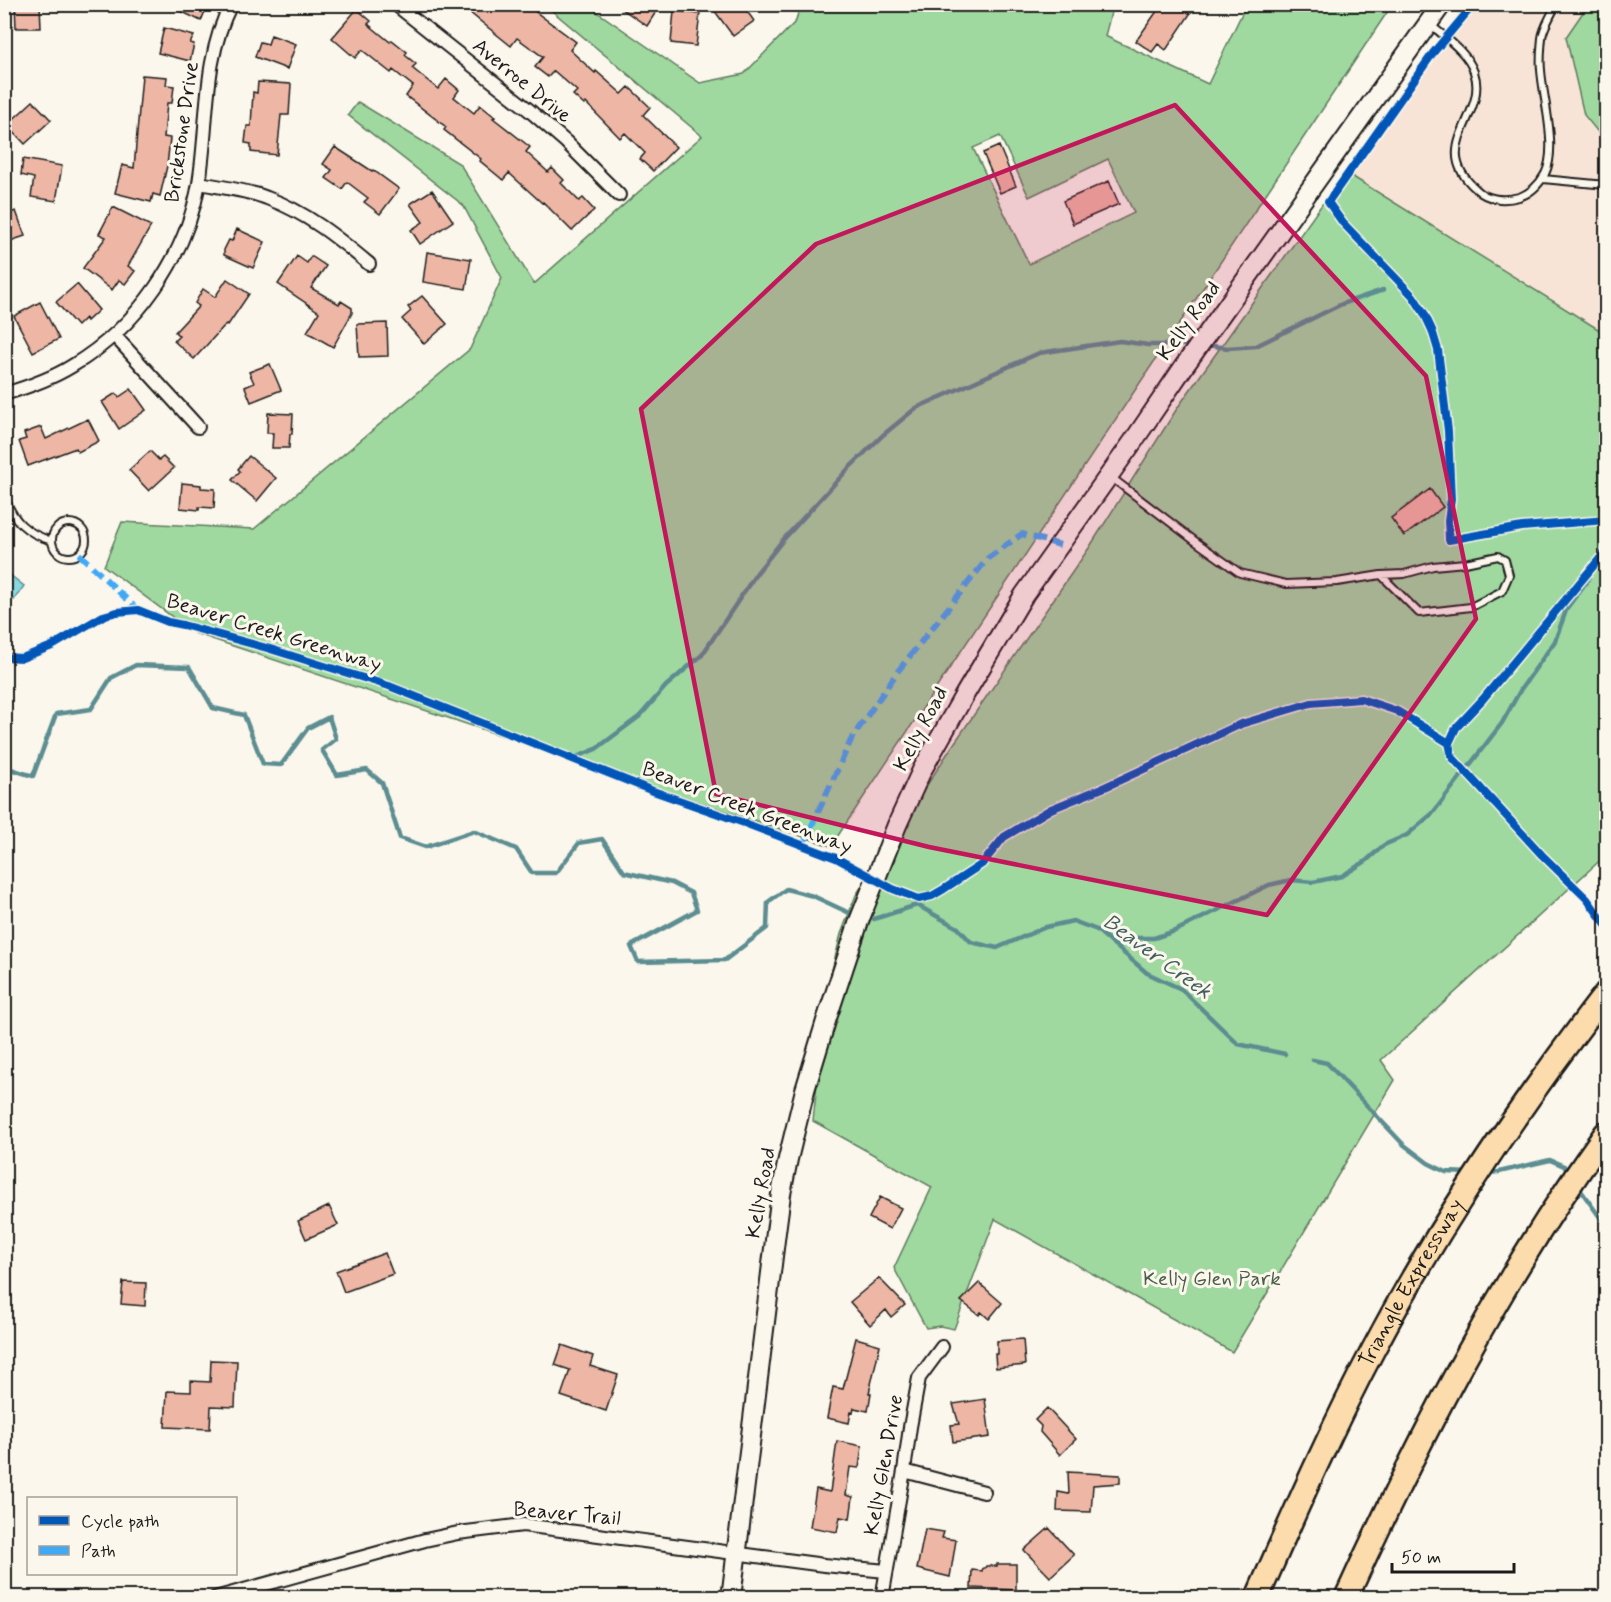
<svg xmlns="http://www.w3.org/2000/svg" width="1611" height="1602" font-family="Mynerve,sans-serif">
<style>
.built{fill:#f7e4d6}
.green{fill:#9fd99f;stroke:#5e7a5e;stroke-width:1.5;fill-rule:evenodd}
.water{fill:#87d8df;stroke:#5c8d91;stroke-width:1.5}
.lines{fill:none;stroke-linecap:round;stroke-linejoin:round}
.stream{stroke:#5c8d91;stroke-width:4.5}
.building{fill:#eeb6a4;stroke:#1c1c1c;stroke-width:1.5}
.lane-casing{stroke:#1c1c1c;stroke-width:10}
.street-casing{stroke:#1c1c1c;stroke-width:16}
.secondary-casing{stroke:#1c1c1c;stroke-width:22}
.highway-casing{stroke:#1c1c1c;stroke-width:27}
.lane{stroke:#fbf7ec;stroke-width:6}
.street{stroke:#fbf7ec;stroke-width:12}
.secondary{stroke:#fbf7ec;stroke-width:18}
.highway{stroke:#fcdcac;stroke-width:22}
.quiet{stroke:#3fa9f5;stroke-width:6;stroke-dasharray:12 6;stroke-linecap:butt}
.cycleway-casing{stroke:#fbf7ec;stroke-width:11}
.cycleway{stroke:#0057b8;stroke-width:8}
.marked{fill:#c2185b;fill-opacity:0.2;stroke:#c2185b;stroke-width:4.5;stroke-linejoin:round}
.labels{text-anchor:middle;dominant-baseline:central;stroke-width:6;stroke-linejoin:round;paint-order:stroke}
.street-label{font-size:21px;fill:#1c1c1c;stroke:#fbf7ec}
.park-label{font-size:21px;fill:#4a5e4a;stroke:#fbf7ec}
.water-label{font-size:22px;font-style:italic;fill:#415e60;stroke:#fbf7ec}
</style>
<rect width="100%" height="100%" fill="#fbf7ec"/>
<filter id="ink" filterUnits="userSpaceOnUse"><feTurbulence type="fractalNoise" baseFrequency=".0167" numOctaves="2"/><feDisplacementMap in="SourceGraphic" scale="12" xChannelSelector="R" yChannelSelector="G"/><feConvolveMatrix kernelMatrix="1 2 1 2 8 2 1 2 1" color-interpolation-filters="sRGB"/></filter>
<g filter="url(#ink)">
<!-- built -->
<path class="built" d="M1464,5h142v329l-261,-162z"/>
<!-- green -->
<path class="green" d="M545,5h42l113,78 44,-9 52,-53 4,-16h313l-8,31 103,48 38,-79h146l-561,841 -637,-213 -90,-67 18,-44 132,7 216,-180 32,-71 -39,-73 -115,-90 10,-13 102,62 74,120 168,-148zM1000,136l29,61 79,-38 26,54 -105,51 -56,-116z
M1588,5h10l8,3v134l-22,-27 -18,-78z
M1345,172l261,162v521l-225,205 14,20 -163,272 -237,-133 -41,110 -14,-3 -14,2 -32,-60 38,-81 -119,-66 14,-131 14,-56 15,-39 95,-147 138,-200 89,-141z"/>
<!-- water -->
<path class="water" d="M5,571l19,15 -10,14 -9,-6z"/>
<g class="lines">
<!-- stream -->
<path class="stream" d="M1206,345l22,3 28,-2 86,-42 41,-14
M569,760l27,-11 44,-33 26,-30 36,-31 54,-81 26,-33 67,-73 34,-33 33,-27 123,-55 81,-12 28,4h46
M4,767l29,9 23,-62 35,-5 20,-31 25,-13 53,2 24,41 31,7 19,49 18,1 27,-37 21,-11 7,22 -14,11 15,25 30,-5 15,13 18,55 26,9 48,-16 42,18 16,24h24l23,-30 23,-4 22,33 48,11 19,10 6,17 -66,36 7,16 87,-2 42,-32 1,-26 18,-13 27,7 43,20
M874,919l43,-14 41,23 13,14 26,6 49,-21 27,-6 24,9 50,43 34,16 57,55 47,10
M1112,941l9,-3h33l21,-7 94,-46 22,-5 22,2 29,-6 24,-15 18,-16 23,-10 25,-21 70,-91 19,-34 34,-48 12,-33 20,-27 15,-28 4,-4
M1313,1060l14,3 76,81 25,19 18,9 24,1
M1487,1173l12,-1 51,-12 14,6 5,7
M1577,1185l22,31 7,7"/>
</g>
<!-- building -->
<path class="building" d="M15,4h25l1,24h-25z
M166,4h42l-7,17z
M459,4h66l51,38 -6,8 25,23 1,-2 26,23 7,-7 21,20 -7,8 33,32 -23,24 -13,-12 5,-6 -20,-20 -5,5 -34,-35 -2,2 -11,-10 4,-4 -23,-20 -6,6 -13,-10 8,-10 -26,-19 -6,8z
M615,4h46l-14,22z
M722,4h20l12,17 -21,15 -19,-26z
M1162,4h15l13,10 -24,36 -8,-6 -6,8 -16,-11z
M357,9l14,12 -3,3 22,18 2,-2 15,12 -2,3 11,9 -4,4 26,21 8,-10 13,11 -5,7 20,16 6,-8 15,12 -2,1 37,29 -4,5 22,20 4,-4 12,12 -3,3 18,18 4,-3 11,12 -22,21 -29,-29 -1,1 -33,-30 -6,7 -23,-19 1,-2 -37,-29 2,-3 -40,-31 7,-10 -20,-16 -2,3 -29,-23 -7,8 -23,-20z
M674,11l26,3 -4,32 -25,-3z
M164,28l30,8 -4,7 4,1 -4,17 -32,-8z
M271,35l25,9 -9,25 -32,-12 5,-15 8,2z
M142,75l25,2 -1,8 8,1 -2,17h-5l-3,34 6,1 -3,28 -7,30 -7,-2 -2,8 -36,-9 7,-28 12,3z
M258,82l33,2 -2,31h-8l-4,40 -26,-3v-8l-6,-1 2,-17h4l2,-34 4,1z
M33,101l18,19 -26,24 -18,-19z
M999,146l17,40 -16,7 -17,-40z
M335,147l37,24 1,-1 26,19 -19,25 -16,-12 4,-4 -21,-16 -5,7 -16,-11 6,-8 -9,-6z
M23,159l39,7 -6,35 -25,-4 3,-19 -13,-3z
M1109,181l10,23 -46,20 -10,-23z
M432,190l21,31 -33,23 -9,-14 12,-8 -13,-18z
M113,207l38,19 -23,40 7,5 -10,13 -6,-4 -7,10 -29,-22 23,-31 -7,-3z
M16,211l9,25 -21,7v-28z
M237,229l28,13 -12,26 -29,-13v-5l5,-10 3,1z
M427,252l44,7 -5,30 -43,-7z
M297,256l10,7 4,-7 15,10 -15,22 28,16 2,-3 11,7v5l-19,34 -26,-15 12,-20 -41,-28z
M227,279l22,15 -21,31 -2,-1 -32,35 -20,-18 5,-5 -4,-4 24,-26 -4,-3 8,-14 12,8z
M77,284l22,26 -12,11 -2,-3 -8,8 -21,-24z
M422,296l25,28 -23,20 -22,-25 9,-8 -3,-4z
M40,302l19,37 -26,13 -19,-36z
M387,323l1,33 -29,1 -2,-33z
M270,364l11,26 -30,12 -6,-15 9,-4 -5,-11z
M131,389l15,21 -27,19 -17,-27 14,-9 3,4z
M268,413l25,1 -1,20h-2l-1,14h-17l1,-15h-6z
M88,419l11,22 -21,11 -2,-4 -48,18 -9,-25 7,-2 -2,-6 17,-6 5,12z
M150,451l9,9 4,-3 11,11 -25,23 -20,-21z
M249,456l27,22 -19,23 -25,-21 8,-9 -2,-2z
M182,483l19,2v3l14,1 -1,19 -15,-1v3l-19,-2z
M1430,489l13,18 -39,29 -13,-18z
M880,1197l21,11 -11,21 -21,-11z
M329,1206l9,19 -32,14 -8,-18z
M385,1253l8,21 -49,18 -8,-21z
M879,1278l26,27 -14,12 -5,-7 -16,15 -20,-23z
M123,1282l23,1 -1,23 -24,-2z
M979,1283l23,20 -13,16 -8,-7 -2,3 -18,-14z
M856,1338l24,7 -11,48h2l-3,18 -14,-3 -1,5 -2,-1 -2,11 -22,-5 6,-31 10,2z
M1023,1339l2,26 -29,3 -1,-14h2v-13z
M562,1345l31,11 -3,10 28,9 -12,36 -45,-15 9,-26 -15,-5z
M211,1360l26,1 -2,46 -24,-1 -1,23 -45,-2 2,-36 24,1v-11l19,1z
M985,1399l5,38 -37,5 -2,-17 8,-1 -6,-20z
M1047,1408l29,31 -16,16 -20,-23 1,-6 -6,-6z
M837,1441l25,5 -3,22 -9,-1 -4,28 7,2 -3,22 -10,-2 -3,15 -27,-5 6,-38 14,3z
M1068,1472l52,3v8l-27,2 -2,27 -34,-1 1,-19 11,2z
M1049,1528l25,27 -24,22 -26,-27z
M925,1529l19,3 -2,6 14,2 -6,37 -33,-8z
M997,1564h19v26l-45,-2 1,-18 10,1 1,-3h2l1,-2h11z"/>
<g class="lines">
<defs>
<path id="lane" d="M1431,25c15,13 36,27 43,47 15,44 -47,74 2,117 11,11 28,12 43,8 12,-4 20,-12 26,-23 13,-26 -2,-75 -4,-104 -1,-10 0,-22 1,-32 1,-11 10,-23 14,-34
M1543,179l63,6
M1112,478l83,63 45,32 46,11 51,-2 44,-7 38,38 52,-6 31,-16 7,-16 -4,-15 -7,-4 -33,7 -32,3 -29,8 -23,1
M4,495c9,26 22,38 48,46
M52 540a17 17 0 1 1 34 0a17 17 0 1 1-34 0Z"/>
<path id="street" d="M395,4l134,106 37,32 53,53
M199,183c22,4 48,7 68,15 39,14 71,40 102,66
M114,335l84,92
M4,394c24,-7 47,-15 68,-28 65,-39 114,-108 127,-183 10,-60 3,-122 32,-179
M904,1471l80,21
M215,1598l210,-58 33,-7 65,-8 301,40 62,6
M882,1598l22,-127 6,-44 9,-49 23,-31"/>
<path id="secondary" d="M731,1598l45,-366 5,-38 7,-35 17,-69 21,-69 33,-100 38,-96 25,-55 43,-76 59,-99 108,-152 53,-78 257,-361"/>
<g id="highway">
<path id="s1" d="M1257,1598c37,-84 73,-167 116,-248 66,-126 147,-245 233,-357"/>
<path d="M1346,1598c74,-162 156,-321 260,-465"/>
</g>
</defs>
<!-- lane casing -->
<use href="#lane" class="lane-casing"/>
<!-- street casing -->
<use href="#street" class="street-casing"/>
<!-- secondary casing -->
<use href="#secondary" class="secondary-casing"/>
<!-- highway casing -->
<use href="#highway" class="highway-casing"/>
<!-- lane -->
<use href="#lane" class="lane"/>
<!-- street -->
<use href="#street" class="street"/>
<!-- secondary -->
<use href="#secondary" class="secondary"/>
<!-- highway -->
<use href="#highway" class="highway"/>
<!-- quiet -->
<path class="quiet" d="M79,554l59,56
M803,845l49,-107 46,-67 90,-113 34,-24 38,11"/>
<defs>
<path id="cycleway" d="M1474,4l-41,49 -105,149 15,21 70,73 11,17 8,17 6,20 10,81 3,68 -3,22 1,19 73,-13 84,-7
M1606,551l-123,148 -27,29 -7,15 3,14 90,98 45,44 19,26
M4,657l18,1 30,-12 51,-30 14,-4 21,-2 30,12 15,3 84,23 122,38 264,105 94,33 89,34 57,31 26,10 13,-3 12,-7 38,-25 22,-27 47,-28 54,-22 136,-63 70,-21 50,-4 36,12 52,32"/>
</defs>
<!-- cycleway casing -->
<use href="#cycleway" class="cycleway-casing"/>
<!-- cycleway -->
<use href="#cycleway" class="cycleway"/>
</g>
</g>
<!-- marked area -->
<path class="marked" d="M1175,105l251,271 50,243 -209,296 -338,-68 -213,-53 -75,-385 175,-165z"/>
<g class="labels">
<!-- street labels -->
<g class="street-label">
<text transform="translate(522 81) rotate(39)">Averroe Drive</text>
<text transform="translate(182 132) rotate(-82)">Brickstone Drive</text>
<text transform="translate(1189 321) rotate(-54)">Kelly Road</text>
<text transform="translate(274 633) rotate(17)">Beaver Creek Greenway</text>
<text transform="translate(921 729) rotate(-62)">Kelly Road</text>
<text transform="translate(747 808) rotate(21)">Beaver Creek Greenway</text>
<text transform="translate(761 1193) rotate(-80)">Kelly Road</text>
<text stroke="none"><textPath href="#s1" startOffset="351">Triangle Expressway</textPath></text>
<text transform="translate(884 1465) rotate(-80)">Kelly Glen Drive</text>
<text transform="translate(567 1514) rotate(5)">Beaver Trail</text>
</g>
<!-- park labels -->
<g class="park-label">
<text x="1212" y="1279">Kelly Glen Park</text>
</g>
<!-- water labels -->
<g class="water-label">
<text transform="translate(1157 957) rotate(36)">Beaver Creek</text>
</g>
</g>
<!-- margin -->
<rect width="1611" height="1602" fill="none" stroke="#fbf7ec" stroke-width="24"/>
<rect x="12" y="12" width="1587" height="1578" fill="none" stroke="#1c1c1c" stroke-width="2" filter="url(#ink)"/>
<!-- legend -->
<rect x="27" y="1497" width="210" height="78" fill="#fbf7ec" stroke="#a29f99" stroke-width="1.5"/>
<rect x="39" y="1516" width="30" height="9" fill="#0057b8" stroke="#a29f99" stroke-width="1.5"/>
<text x="81" y="1527" font-size="18" fill="#1c1c1c">Cycle path</text>
<rect x="39" y="1546" width="30" height="9" fill="#3fa9f5" stroke="#a29f99" stroke-width="1.5"/>
<text x="81" y="1557" font-size="18" fill="#1c1c1c">Path</text>
<!-- scale -->
<path d="M1392 1563v9h122v-9" fill="none" stroke="#1c1c1c" stroke-width="3"/>
<text x="1401" y="1563" font-size="18" fill="#1c1c1c" stroke="#fbf7ec" stroke-width="4.5" paint-order="stroke">50 m</text>
</svg>
